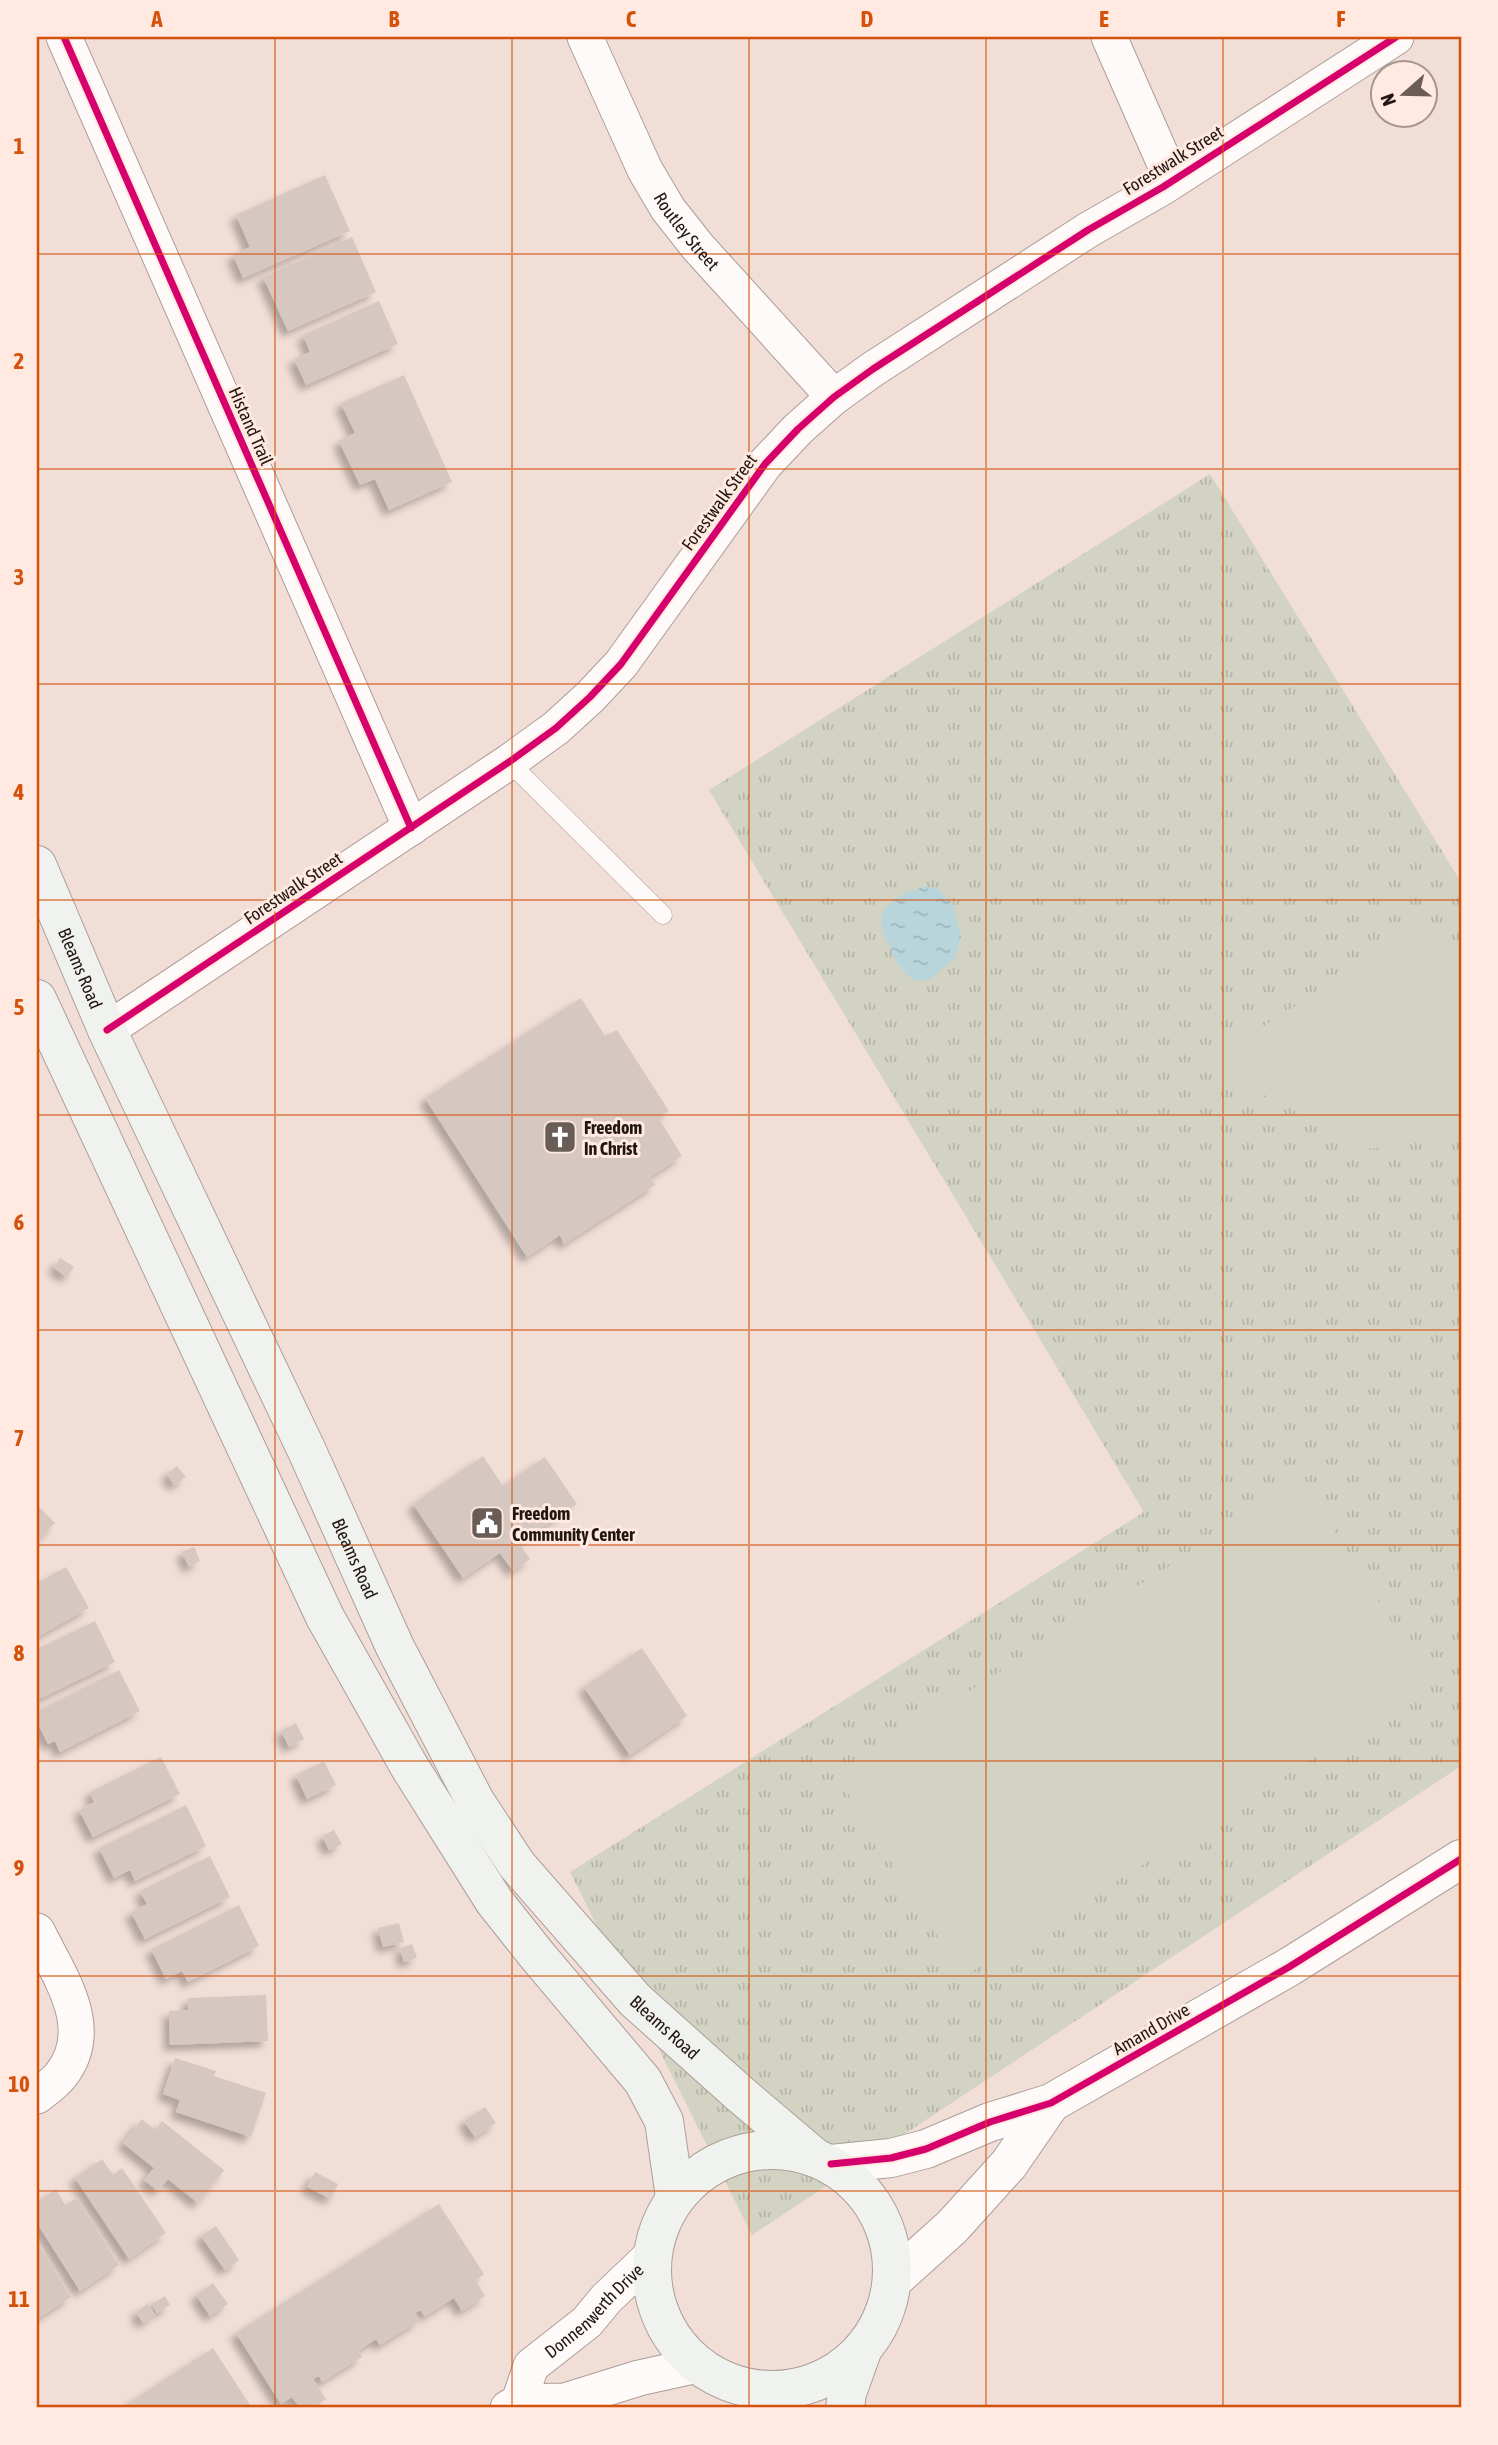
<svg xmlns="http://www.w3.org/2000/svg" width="1498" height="2445" font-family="'Asap Condensed',sans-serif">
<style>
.park{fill:url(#park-tufts)}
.pitch{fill:#d3d3c3}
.water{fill:url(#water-ripples)}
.building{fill:#d6c7c1;filter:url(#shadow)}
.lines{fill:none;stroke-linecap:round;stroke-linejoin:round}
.service-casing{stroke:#ac9e98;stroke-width:19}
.minor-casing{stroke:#ac9e98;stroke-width:37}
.tertiary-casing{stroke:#ac9e98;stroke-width:40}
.secondary-casing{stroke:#ac9e98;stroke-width:40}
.service{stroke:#fdfaf9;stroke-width:18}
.minor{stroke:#fdfaf9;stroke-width:35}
.tertiary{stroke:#fdfaf9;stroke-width:38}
.secondary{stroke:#f0f2ef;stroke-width:38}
.cycleway-casing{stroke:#ffe9e1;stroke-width:11}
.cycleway{stroke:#d6006c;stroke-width:7}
.grid{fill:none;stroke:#d4520c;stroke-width:2;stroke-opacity:0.55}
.labels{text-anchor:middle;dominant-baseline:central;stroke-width:6;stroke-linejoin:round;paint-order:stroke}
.street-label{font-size:18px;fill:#221611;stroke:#ffe9e1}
.poi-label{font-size:18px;font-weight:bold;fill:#221611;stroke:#ffe9e1;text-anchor:start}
.neatline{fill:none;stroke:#d4520c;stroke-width:2.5}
.grid-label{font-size:23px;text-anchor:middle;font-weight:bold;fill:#d4520c}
</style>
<defs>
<pattern id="park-tufts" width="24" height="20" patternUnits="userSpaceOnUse" patternTransform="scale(1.75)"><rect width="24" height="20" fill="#d3d3c3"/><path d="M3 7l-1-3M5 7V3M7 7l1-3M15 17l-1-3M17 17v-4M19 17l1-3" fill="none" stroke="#b5b4a6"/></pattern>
<pattern id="water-ripples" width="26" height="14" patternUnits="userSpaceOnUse" patternTransform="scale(1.75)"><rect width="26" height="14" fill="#b8d5dc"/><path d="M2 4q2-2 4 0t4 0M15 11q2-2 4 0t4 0" fill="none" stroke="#9eb6bc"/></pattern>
<filter id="shadow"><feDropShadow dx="-6" dy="6" stdDeviation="3.5" flood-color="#0004"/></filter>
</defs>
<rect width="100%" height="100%" fill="#f1ded6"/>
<!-- park -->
<path class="park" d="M1210,474l251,408v884l-709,469 -182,-363 574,-360 -435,-722z"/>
<!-- pitch -->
<path class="pitch" d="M1430,919l31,51v167l-94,12 -162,-85z
M1304,1482l127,203 -468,292 -127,-203z"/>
<!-- water -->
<path class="water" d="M926,886l14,4 13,16 8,31 -6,21 -25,21 -15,2c-14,-10 -20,-20 -26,-36 -2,-6 -8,-15 -8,-21 0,-24 27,-32 45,-38z"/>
<!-- building -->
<path class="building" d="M325,175l25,56 -107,47 -10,-23 17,-8 -14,-32z
M352,237l24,55 -88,39 -25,-54z
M379,301l19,43 -92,41 -12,-26 16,-7 -7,-17z
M404,375l48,107 -63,28 -14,-31 -15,6 -21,-44 16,-8 -14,-30z
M581,998l24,38 12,-6 52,81 -11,6 24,39 -32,21 5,8 -91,59 -4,-9 -33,22 -102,-159z
M60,1258l14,9 -7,10 -13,-9z
M483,1456l20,30 42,-29 32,47 -58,39 11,16 -17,12 -13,-18 -37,25 -50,-74z
M177,1466l9,11 -12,8 -7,-11z
M37,1505l18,18 -18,18z
M194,1547l6,14 -11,6 -7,-15z
M66,1567l23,41 -52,29v-54z
M95,1621l20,41 -78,38v-51z
M642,1648l45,68 -57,39 -46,-68z
M119,1670l21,41 -80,41 -5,-11 -7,3 -11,-22v-11z
M296,1723l8,16 -15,8 -8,-16z
M161,1757l19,37 -87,43 -14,-27 15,-8 -4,-10z
M324,1761l12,24 -29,14 -11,-24z
M186,1805l20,41 -71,35 -5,-11 -16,8 -15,-30z
M334,1830l8,14 -13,6 -7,-14z
M210,1856l20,41 -85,42 -14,-27 16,-8 -7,-13z
M239,1905l20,41 -71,36 -6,-11 -16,8 -15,-30z
M399,1923l5,19 -21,5 -5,-19z
M412,1944l5,14 -13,4 -4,-14z
M266,1995l2,46 -98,4 -1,-34 19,-1v-12z
M175,2058l41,13 -2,5 52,17 -15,44 -75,-25 4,-12 -17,-6z
M485,2107l11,16 -21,14 -11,-16z
M142,2119l13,11 7,-9 62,49 -26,33 -30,-24 -10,12 -14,-11 10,-12 -31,-25z
M102,2159l11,16 9,-7 44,65 -37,26 -54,-81z
M315,2172l23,12 -7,15 -24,-12z
M56,2189l9,16 12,-7 42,67 -39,26 -43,-68v-21z
M439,2204l45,70 -9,6 10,16 -23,15 -8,-13 -29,18 -5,-6 -5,3 5,7 -40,25 -4,-6 -18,12 4,6 -40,25 -3,-6 -6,3 13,20 -15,9h-11l-8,-11 -11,7 -45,-71z
M216,2226l23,34 -14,10 -24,-34z
M37,2242l34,55 -34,22z
M213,2283l15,21 -18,12 -14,-21z
M165,2296l5,9 -13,8 -5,-9z
M148,2304l7,11 -12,8 -7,-11z
M213,2348l39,60h-131z"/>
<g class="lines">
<defs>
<path id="service" d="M509,762l154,153"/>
<g id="minor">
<path d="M64,37l347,791"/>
<path id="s1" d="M585,37l60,133 23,39 30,38 136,150"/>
<path d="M1109,37l63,143"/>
<path d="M107,1030l402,-268 47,-34 34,-31 31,-33 144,-200 33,-35 36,-32 39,-28 215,-139 75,-43 233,-150"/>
<path d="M37,1931c22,45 61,97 24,144 -6,8 -16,15 -24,21"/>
<path id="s2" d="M519,2402l12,-36 56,-44 19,-23 46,-44"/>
<path d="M508,2408l11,-6 46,-1 74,-23 59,-13"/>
</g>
<path id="tertiary" d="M831,2164l60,-6 35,-9 64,-27 61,-19 238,-136 172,-108
M893,2280l59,-53 57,-63 42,-61"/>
<g id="secondary">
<path id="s3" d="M37,865l70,165 200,421 88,196 80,154 42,64 118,135 105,94 73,62"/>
<path d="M37,999l288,618 84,149 85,135 42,53 107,127 21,40 11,76"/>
<circle cx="772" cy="2270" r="120"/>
<path d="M845,2408l2,-15 15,-42"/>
</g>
</defs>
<!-- service casing -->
<use href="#service" class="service-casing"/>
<!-- minor casing -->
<use href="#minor" class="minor-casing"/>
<!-- tertiary casing -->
<use href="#tertiary" class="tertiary-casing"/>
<!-- secondary casing -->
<use href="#secondary" class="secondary-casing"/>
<!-- service -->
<use href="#service" class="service"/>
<!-- minor -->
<use href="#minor" class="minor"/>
<!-- tertiary -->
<use href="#tertiary" class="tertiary"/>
<!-- secondary -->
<use href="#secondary" class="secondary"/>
<defs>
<path id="cycleway" d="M64,37l347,791
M107,1030l402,-268 47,-34 34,-31 31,-33 144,-200 33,-35 36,-32 39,-28 215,-139 75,-43 233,-150
M831,2164l60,-6 35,-9 64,-27 61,-19 238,-136 172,-108"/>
</defs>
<!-- cycleway casing -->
<use href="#cycleway" class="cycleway-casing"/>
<!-- cycleway -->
<use href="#cycleway" class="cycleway"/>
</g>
<!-- grid -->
<path class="grid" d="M275,37v2371M512,37v2371M749,37v2371M986,37v2371M1223,37v2371M37,254h1424M37,469h1424M37,684h1424M37,900h1424M37,1115h1424M37,1330h1424M37,1545h1424M37,1761h1424M37,1976h1424M37,2191h1424"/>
<!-- icons -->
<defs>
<symbol id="church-square" viewBox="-11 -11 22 22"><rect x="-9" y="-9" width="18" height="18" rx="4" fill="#6a5c56" stroke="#ffe9e1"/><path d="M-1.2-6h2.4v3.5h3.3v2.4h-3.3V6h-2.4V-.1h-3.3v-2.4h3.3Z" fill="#fff"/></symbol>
<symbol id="civic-square" viewBox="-11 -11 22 22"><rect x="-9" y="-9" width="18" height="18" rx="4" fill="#6a5c56" stroke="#ffe9e1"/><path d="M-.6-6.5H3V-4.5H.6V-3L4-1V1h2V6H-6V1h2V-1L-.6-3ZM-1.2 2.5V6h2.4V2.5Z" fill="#fff"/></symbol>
</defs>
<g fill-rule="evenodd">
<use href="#church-square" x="541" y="1118" width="38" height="38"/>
<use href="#civic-square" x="468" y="1504" width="38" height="38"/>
</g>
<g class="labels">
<!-- street labels -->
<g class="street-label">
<text transform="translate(1173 160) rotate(-32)">Forestwalk Street</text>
<text stroke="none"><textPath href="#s1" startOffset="220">Routley Street</textPath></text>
<text transform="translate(251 426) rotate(66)">Histand Trail</text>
<text transform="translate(719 502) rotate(-54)">Forestwalk Street</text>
<text transform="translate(293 888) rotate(-34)">Forestwalk Street</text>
<text stroke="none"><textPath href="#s3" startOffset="112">Bleams Road</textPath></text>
<text stroke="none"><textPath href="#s3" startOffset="763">Bleams Road</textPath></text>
<text stroke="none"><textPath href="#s3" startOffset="1330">Bleams Road</textPath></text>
<text transform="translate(1151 2029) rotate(-30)">Amand Drive</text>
<text stroke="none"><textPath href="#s2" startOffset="122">Donnenwerth Drive</textPath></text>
</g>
<!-- poi labels -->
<g class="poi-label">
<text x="584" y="1127">Freedom<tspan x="584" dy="21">In Christ</tspan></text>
<text x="512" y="1513">Freedom<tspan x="512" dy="21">Community Center</tspan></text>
</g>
</g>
<!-- border -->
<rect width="1498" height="2445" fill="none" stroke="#ffe9e1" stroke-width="77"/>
<!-- north arrow -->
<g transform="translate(1404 94) rotate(250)"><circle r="33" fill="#ffe9e1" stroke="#a7958e" stroke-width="2"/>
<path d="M0-5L12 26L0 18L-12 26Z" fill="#6a5c56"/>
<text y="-10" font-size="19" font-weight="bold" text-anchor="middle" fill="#221611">N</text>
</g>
<rect x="38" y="38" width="1422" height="2368" class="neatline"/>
<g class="grid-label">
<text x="157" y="27">A</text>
<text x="394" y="27">B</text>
<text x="631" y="27">C</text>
<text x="867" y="27">D</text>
<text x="1104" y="27">E</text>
<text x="1341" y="27">F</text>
<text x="19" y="154">1</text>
<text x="19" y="369">2</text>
<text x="19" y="585">3</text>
<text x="19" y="800">4</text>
<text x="19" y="1015">5</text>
<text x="19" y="1230">6</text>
<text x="19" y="1446">7</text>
<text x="19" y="1661">8</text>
<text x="19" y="1876">9</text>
<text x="19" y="2092">10</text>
<text x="19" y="2307">11</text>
</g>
</svg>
